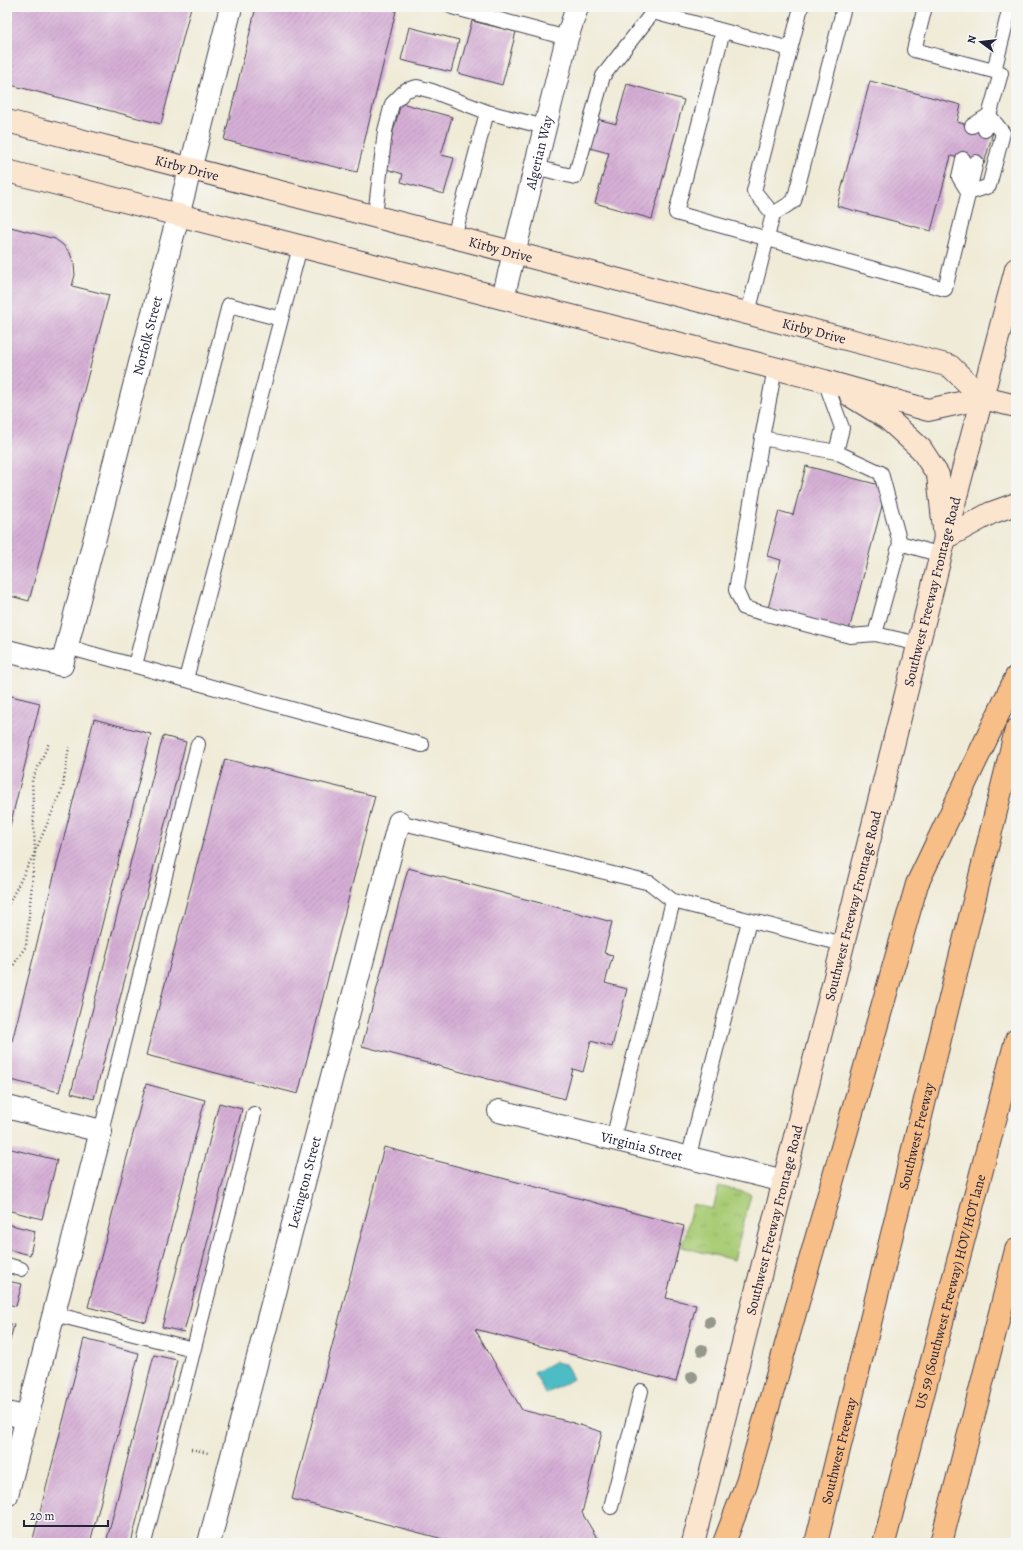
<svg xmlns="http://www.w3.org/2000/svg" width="1023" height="1550" font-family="Alegreya,serif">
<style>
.grass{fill:url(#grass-tufts);stroke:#667758}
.water{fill:#4ebcc5;stroke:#386f80}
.building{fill:url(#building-hatch)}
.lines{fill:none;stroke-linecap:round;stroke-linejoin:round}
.service-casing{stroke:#414052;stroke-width:16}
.minor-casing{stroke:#414052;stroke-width:24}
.secondary-casing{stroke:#414052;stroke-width:24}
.motorway-casing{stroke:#414052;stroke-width:24}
.path{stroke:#414052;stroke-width:2.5;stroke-dasharray:1 3;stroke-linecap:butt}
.service{stroke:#fff;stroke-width:14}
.minor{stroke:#fff;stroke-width:22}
.secondary{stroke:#fce5cf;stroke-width:22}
.motorway{stroke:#f7be87;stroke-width:22}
.tree{fill:#95988b}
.labels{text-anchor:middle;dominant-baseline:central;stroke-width:3.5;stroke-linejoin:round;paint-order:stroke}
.street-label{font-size:14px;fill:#22223b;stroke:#f6f6f2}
</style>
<defs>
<pattern id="grass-tufts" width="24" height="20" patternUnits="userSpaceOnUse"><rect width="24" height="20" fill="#a9cc75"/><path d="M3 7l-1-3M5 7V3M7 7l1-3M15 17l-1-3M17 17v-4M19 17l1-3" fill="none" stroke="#91af66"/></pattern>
<pattern id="building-hatch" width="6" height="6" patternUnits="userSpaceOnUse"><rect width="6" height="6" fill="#d5afd5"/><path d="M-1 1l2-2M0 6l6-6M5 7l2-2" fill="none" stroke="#b796b8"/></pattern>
</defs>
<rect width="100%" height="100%" fill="#f6f6f2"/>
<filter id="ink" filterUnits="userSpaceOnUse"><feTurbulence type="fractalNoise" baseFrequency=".025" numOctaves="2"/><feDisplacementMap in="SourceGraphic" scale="8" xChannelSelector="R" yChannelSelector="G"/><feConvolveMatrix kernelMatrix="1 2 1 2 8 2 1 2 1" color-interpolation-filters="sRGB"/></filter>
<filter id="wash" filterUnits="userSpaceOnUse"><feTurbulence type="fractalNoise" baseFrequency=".012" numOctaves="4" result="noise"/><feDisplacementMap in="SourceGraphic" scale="16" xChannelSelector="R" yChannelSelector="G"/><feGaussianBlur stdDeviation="0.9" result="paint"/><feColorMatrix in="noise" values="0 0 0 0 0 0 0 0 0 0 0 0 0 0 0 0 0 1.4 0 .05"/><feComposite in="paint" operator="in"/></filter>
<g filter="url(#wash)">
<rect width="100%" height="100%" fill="#f0ebd7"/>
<!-- grass -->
<path class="grass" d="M719,1186l32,8 -17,66 -52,-13 11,-43 20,5z"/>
<!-- water -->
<path class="water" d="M554,1362l11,2 8,15 -27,15 -12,-21z"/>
<g id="blocks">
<!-- building -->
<path class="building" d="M7,7h184l-30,117 -154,-40z
M256,7h141l-40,165 -133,-32z
M472,21l44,11 -14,53 -44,-12z
M409,27l50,13 -8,32 -50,-12z
M870,81l91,24 -4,17 36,10 -9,32 -33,-8 -20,75 -94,-25z
M627,84l57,16 -32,119 -57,-16 14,-50 -20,-5 8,-29 19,5z
M401,103l51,14 -11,38 13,3 -10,36 -43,-12 2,-8 -20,-6z
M7,226l48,13 8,6 7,8 4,11 1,11 -3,11 37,9 -80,306 -22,-6z
M806,466l81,21 -38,143 -81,-22 13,-48 -14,-4 12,-45 14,4z
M7,695l33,8 -32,131h-1z
M94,719l57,15 -92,358 -52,-13v-18z
M163,736l23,6 -92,357 -23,-6z
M225,759l150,37 -77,298 -152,-39z
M408,868l204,54 -8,31 9,2 -8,28 22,6 -15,58 -21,-6 -8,31 -10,-3 -8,30 -203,-53z
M146,1084l59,16 -59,222 -58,-15z
M219,1103l23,6 -58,223 -22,-5z
M384,1147l300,79 -18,72 30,7 -20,77 -201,-53 47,81 45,11 35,11 -20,81 18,30h-142l-166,-44z
M7,1148l50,12 -15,59 -35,-9z
M7,1224l28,7 -5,24 -23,-6z
M7,1281l15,3 -6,22 -9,-2z
M7,1323l7,2 -6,23h-1z
M84,1339l55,14 -49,190h-58z
M154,1355l23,5 -46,183h-25z"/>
</g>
</g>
<g filter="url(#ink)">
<use href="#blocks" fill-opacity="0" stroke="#414052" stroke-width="1"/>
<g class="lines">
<defs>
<path id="service" d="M452,7l115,31
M654,7l-1,5 137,37
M925,7l-11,43 87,23 -16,57
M723,31l-47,182 269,76 31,-127
M994,71l16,-64
M972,126l17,-11
M963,159l-4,18 10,16
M535,167l40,10 28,-101 50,-64
M969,193l20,-7 14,-53 -14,-18
M773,214l-19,-23 47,-184
M375,216l10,-85 7,-27 14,-14 11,-3 15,4 55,21 58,15
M454,237l33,-125
M748,313l25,-99 21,-13 50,-194
M775,368l-13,70 74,14 6,-24 -17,-47
M762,438l-26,152 8,18 106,28 25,-2
M836,452l45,21 19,70 41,12
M900,543l-25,91 44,10
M67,647l355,98
M135,665l94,-360 52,14
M186,679l114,-432
M399,822l251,61 23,18 -60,238
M673,901l170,43
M101,1131l97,-387
M688,1159l61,-238
M7,1265l14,4
M54,1314l139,35
M611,1507l30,-116
M144,1543l110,-429"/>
<g id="minor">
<path id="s1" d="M503,298l64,-260 10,-31"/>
<path id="s2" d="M7,651l55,14 139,-538 30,-120"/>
<path d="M7,1107l94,24 -94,364"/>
<path id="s3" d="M499,1111l285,70"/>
<path d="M7,1413l20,5"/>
<path id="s4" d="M209,1543l190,-721"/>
</g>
<g id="secondary">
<path id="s5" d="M7,121l943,245 33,32"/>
<path d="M7,171l818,210 103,29 55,-12 33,8"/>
<path d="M851,396l37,23 33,30 17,26 7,63 46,-25 25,-9"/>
<path id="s6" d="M693,1543l252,-1005 71,-269"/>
</g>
<g id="motorway">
<path d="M724,1543l22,-58 171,-601 99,-207"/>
<path id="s7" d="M816,1543l200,-813"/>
<path id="s8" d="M884,1543l132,-503"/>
<path d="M941,1543l75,-293"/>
</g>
</defs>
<!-- service casing -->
<use href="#service" class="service-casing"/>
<!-- minor casing -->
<use href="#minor" class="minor-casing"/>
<!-- secondary casing -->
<use href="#secondary" class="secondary-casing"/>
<!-- motorway casing -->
<use href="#motorway" class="motorway-casing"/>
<!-- path -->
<path class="path" d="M7,907l28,-55 -3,-72 17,-37
M7,975l19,-29 9,-94 28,-65 6,-40
M191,1449l17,4"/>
<!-- service -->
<use href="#service" class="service"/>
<!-- minor -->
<use href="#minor" class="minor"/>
<!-- secondary -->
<use href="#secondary" class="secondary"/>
<!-- motorway -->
<use href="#motorway" class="motorway"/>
</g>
<!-- trees -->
<g class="tree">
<circle cx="710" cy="1322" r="6"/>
<circle cx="702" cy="1350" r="6"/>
<circle cx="692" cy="1377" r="6"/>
</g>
</g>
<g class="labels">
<!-- street labels -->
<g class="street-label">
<text stroke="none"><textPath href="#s1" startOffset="150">Algerian Way</textPath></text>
<text stroke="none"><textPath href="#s5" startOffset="186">Kirby Drive</textPath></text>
<text stroke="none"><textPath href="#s5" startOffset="510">Kirby Drive</textPath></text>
<text stroke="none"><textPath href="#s5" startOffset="834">Kirby Drive</textPath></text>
<text stroke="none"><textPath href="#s2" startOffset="397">Norfolk Street</textPath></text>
<text stroke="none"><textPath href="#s6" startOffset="981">Southwest Freeway Frontage Road</textPath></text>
<text stroke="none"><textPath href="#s6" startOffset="657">Southwest Freeway Frontage Road</textPath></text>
<text stroke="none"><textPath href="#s7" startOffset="419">Southwest Freeway</textPath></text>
<text stroke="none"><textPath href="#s3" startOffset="147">Virginia Street</textPath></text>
<text stroke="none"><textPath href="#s4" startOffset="373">Lexington Street</textPath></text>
<text stroke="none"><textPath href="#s6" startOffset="333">Southwest Freeway Frontage Road</textPath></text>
<text stroke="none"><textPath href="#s8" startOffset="260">US 59 (Southwest Freeway) HOV/HOT lane</textPath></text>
<text stroke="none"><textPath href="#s7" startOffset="95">Southwest Freeway</textPath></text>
</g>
</g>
<!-- margin -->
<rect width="1023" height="1550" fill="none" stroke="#f6f6f2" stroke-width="24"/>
<!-- north arrow -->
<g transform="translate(981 42) rotate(285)" stroke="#f6f6f2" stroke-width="3" paint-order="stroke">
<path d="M0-3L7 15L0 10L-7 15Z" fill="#22223b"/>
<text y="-6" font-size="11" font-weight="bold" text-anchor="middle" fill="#22223b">N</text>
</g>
<!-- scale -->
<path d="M24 1520v6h84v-6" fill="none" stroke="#22223b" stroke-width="2"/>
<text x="30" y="1520" font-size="12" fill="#22223b" stroke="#f6f6f2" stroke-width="3" paint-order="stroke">20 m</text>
</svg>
